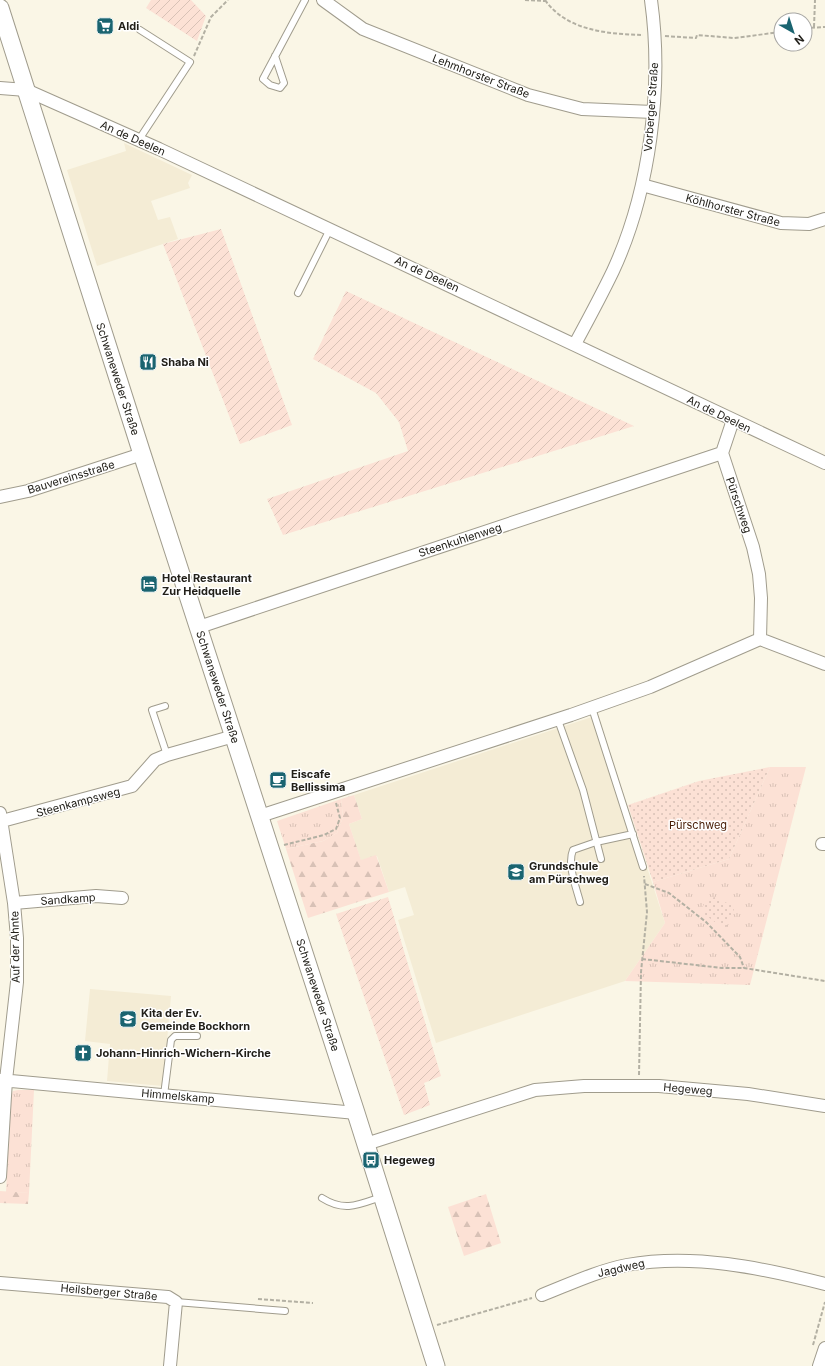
<svg xmlns="http://www.w3.org/2000/svg" width="825" height="1366" font-family="Inter,sans-serif">
<style>
.built{fill:#f4ecd5}
.grass{fill:url(#grass-tufts)}
.forest{fill:url(#forest-firs)}
.park{fill:url(#park-dots)}
.garden{fill:url(#garden-furrows)}
.lines{fill:none;stroke-linecap:round;stroke-linejoin:round}
.service-casing{stroke:#a09c8d;stroke-width:8}
.minor-casing{stroke:#a09c8d;stroke-width:14}
.secondary-casing{stroke:#a09c8d;stroke-width:19}
.path{stroke:#b3b0a3;stroke-width:2;stroke-dasharray:4 2;stroke-linecap:butt}
.service{stroke:#fff;stroke-width:6}
.minor{stroke:#fff;stroke-width:12}
.secondary{stroke:#fff;stroke-width:17}
.labels{text-anchor:middle;dominant-baseline:central;stroke-width:3;stroke-linejoin:round;paint-order:stroke}
.poi-label{font-size:11px;font-weight:bold;fill:#22201a;stroke:#fff;text-anchor:start}
.street-label{font-size:11px;fill:#22201a;stroke:#fff}
.park-label{font-size:11px;fill:#471b03;stroke:#fff}
</style>
<defs>
<pattern id="grass-tufts" width="24" height="20" patternUnits="userSpaceOnUse"><rect width="24" height="20" fill="#fce1d5"/><path d="M3 7l-1-3M5 7V3M7 7l1-3M15 17l-1-3M17 17v-4M19 17l1-3" fill="none" stroke="#d8c1b6"/></pattern>
<pattern id="forest-firs" width="22" height="20" patternUnits="userSpaceOnUse"><rect width="22" height="20" fill="#fce1d5"/><path d="M5 1l3.5 6h-7zM16 11l3.5 6h-7z" fill="#d8c1b6"/></pattern>
<pattern id="park-dots" width="8" height="8" patternUnits="userSpaceOnUse"><rect width="8" height="8" fill="#fce1d5"/><path d="M2 2h.1M6 6h.1" fill="none" stroke="#d8c1b6" stroke-width="1.8" stroke-linecap="round"/></pattern>
<pattern id="garden-furrows" width="10" height="10" patternUnits="userSpaceOnUse"><rect width="10" height="10" fill="#fce1d5"/><path d="M-1 1l2-2M0 10L10 0M9 11l2-2" fill="none" stroke="#d8c1b6"/></pattern>
</defs>
<rect width="100%" height="100%" fill="#faf6e6"/>
<!-- built -->
<path class="built" d="M124,143l68,32 -4,8 2,5 -39,13 7,19 12,-3 8,22 -81,27 -30,-96 59,-19z
M598,715l67,208 -40,58 -189,62 -38,-123 16,-5 -9,-28 -16,5 -12,-36 -16,5 -12,-37 13,-5 -8,-24z
M90,989l81,7 -8,90 -56,-5 3,-37 -25,-3z"/>
<!-- grass -->
<path class="grass" d="M770,767h36l-56,218 -125,-4 40,-58 -12,-41 76,-23z
M341,799l2,18 -6,16 -14,8 -37,8 -9,-28z
M18,1090h16l-5,103 -23,-1 5,-96 2,-5z"/>
<!-- forest -->
<path class="forest" d="M354,795l8,24 -13,5 12,36 15,-5 13,37 -81,26 -22,-69 37,-8 14,-8 6,-16 -2,-18z
M0,1191l29,2 -1,11 -28,-1z
M486,1194l15,49 -37,13 -16,-49z"/>
<!-- park -->
<path class="park" d="M770,767l-41,92 -76,23 -25,-77 71,-24z
M715,897l20,10 -9,21h-3l-19,-14 -1,-8 4,-7z"/>
<!-- garden -->
<path class="garden" d="M151,0h40l15,16 -9,25 -51,-33z
M221,229l71,196 -52,19 -77,-200z
M346,291l288,135 -351,109 -16,-36 141,-48 -9,-29 -23,-29 -63,-34z
M388,897l53,179 -17,7 6,22 -26,10 -68,-201z"/>
<g class="lines">
<defs>
<path id="service" d="M275,56l9,27 -4,5 -10,-3 -7,-6 42,-79
M138,141l52,-79 -50,-32
M298,293l32,-64
M165,706l-13,4 15,45
M592,708l51,159
M558,720l25,70 18,69
M580,902c-4,-15 -13,-38 -7,-52l23,-8 37,-8
M164,1095l7,-55 4,-4h22
M322,1198c22,14 36,7 59,-1
M176,1302l109,9"/>
<path id="minor" d="M323,0l40,29 165,66 54,14 71,3
M0,88l26,2 133,59 666,314
M642,185l139,38 28,1 16,-5
M575,344c13,-24 26,-48 38,-73 37,-80 50,-184 38,-271
M733,420l-11,33 31,94 6,27 2,24 -1,41
M0,497l28,-6 114,-37
M199,627l523,-174
M0,813l14,90 3,35v44l-11,98 -6,97
M260,816l311,-101 79,-28 110,-48 65,25
M2,821l130,-35 23,-26 12,-5 67,-19
M822,844h3
M14,903l82,-7 26,2
M0,1080l356,33
M366,1144l169,-54 49,-4h75l89,8 77,12
M0,1283l168,14 8,5 -6,64
M542,1295c28,-11 55,-24 85,-30 66,-12 135,3 198,19
M819,1366l6,-18"/>
<path id="secondary" d="M0,8l142,446 214,659 80,253"/>
</defs>
<!-- service casing -->
<use href="#service" class="service-casing"/>
<!-- minor casing -->
<use href="#minor" class="minor-casing"/>
<!-- secondary casing -->
<use href="#secondary" class="secondary-casing"/>
<!-- path -->
<path class="path" d="M525,0l20,1
M545,0c22,31 63,34 98,35
M814,27l1,-27
M805,28l20,-1
M665,36l31,2 1,-3 37,3 47,-6
M194,56l17,-39 17,-17
M284,845l40,-10 12,-6 4,-11 -4,-15
M645,884l24,9 37,29 34,35 4,11
M642,959l80,9h22l81,13
M639,1075l2,-103 6,-60 -3,-36
M258,1299l55,4
M437,1325l95,-27
M813,1345l12,-43"/>
<!-- service -->
<use href="#service" class="service"/>
<!-- minor -->
<use href="#minor" class="minor"/>
<!-- secondary -->
<use href="#secondary" class="secondary"/>
</g>
<!-- icons -->
<defs>
<symbol id="supermarket-square" viewBox="-11 -11 22 22"><rect x="-9" y="-9" width="18" height="18" rx="4" fill="#1a6470" stroke="#fff"/><path d="M-6-5.5h2.5l.6 2H6L4.5 2H-2.5L-4.4-4H-6ZM-1.5 3.2a1.3 1.3 0 1 0 .1 0ZM3 3.2a1.3 1.3 0 1 0 .1 0Z" fill="#fff"/></symbol>
<symbol id="restaurant-square" viewBox="-11 -11 22 22"><rect x="-9" y="-9" width="18" height="18" rx="4" fill="#1a6470" stroke="#fff"/><path d="M-5-6h1v4h1v-4h1v4h1v-4h1v5L-1.5 .5V6h-2V.5L-5-1ZM5-6V6H3V1.5H1.5Q1.5-4 5-6Z" fill="#fff"/></symbol>
<symbol id="hotel-square" viewBox="-11 -11 22 22"><rect x="-9" y="-9" width="18" height="18" rx="4" fill="#1a6470" stroke="#fff"/><path d="M-6-4.5h1.5V1H6V5H4.5V3h-9V5H-6ZM-4 0a1.8 1.8 0 1 1 3.6 0ZM.5 0V-2.5h3Q6-2.5 6 0Z" fill="#fff"/></symbol>
<symbol id="cafe-square" viewBox="-11 -11 22 22"><rect x="-9" y="-9" width="18" height="18" rx="4" fill="#1a6470" stroke="#fff"/><path d="M-5.5-4.5H6V0H3Q3 3.5 0 3.5H-2.5Q-5.5 3.5-5.5 0ZM3-3.2v2h1.7v-2ZM-6 4.5H4V6H-6Z" fill="#fff"/></symbol>
<symbol id="school-square" viewBox="-11 -11 22 22"><rect x="-9" y="-9" width="18" height="18" rx="4" fill="#1a6470" stroke="#fff"/><path d="M0-5L7-2L0 1L-7-2ZM-4 1L0 2.5L4 1V4Q0 6-4 4Z" fill="#fff"/></symbol>
<symbol id="church-square" viewBox="-11 -11 22 22"><rect x="-9" y="-9" width="18" height="18" rx="4" fill="#1a6470" stroke="#fff"/><path d="M-1.2-6h2.4v3.5h3.3v2.4h-3.3V6h-2.4V-.1h-3.3v-2.4h3.3Z" fill="#fff"/></symbol>
<symbol id="bus-square" viewBox="-11 -11 22 22"><rect x="-9" y="-9" width="18" height="18" rx="4" fill="#1a6470" stroke="#fff"/><path d="M-5-6H5V4H4V6H2V4H-2V6H-4V4H-5ZM-3.5-4V0h7V-4ZM-3.5 1.2v1.5H-2V1.2ZM2 1.2v1.5H3.5V1.2Z" fill="#fff"/></symbol>
</defs>
<g fill-rule="evenodd">
<use href="#supermarket-square" x="95" y="16" width="20" height="20"/>
<use href="#restaurant-square" x="138" y="352" width="20" height="20"/>
<use href="#hotel-square" x="139" y="574" width="20" height="20"/>
<use href="#cafe-square" x="268" y="770" width="20" height="20"/>
<use href="#school-square" x="506" y="862" width="20" height="20"/>
<use href="#school-square" x="118" y="1009" width="20" height="20"/>
<use href="#church-square" x="73" y="1043" width="20" height="20"/>
<use href="#bus-square" x="361" y="1150" width="20" height="20"/>
</g>
<g class="labels">
<!-- poi labels -->
<g class="poi-label">
<text x="118" y="26">Aldi</text>
<text x="161" y="362">Shaba Ni</text>
<text x="162" y="578">Hotel Restaurant<tspan x="162" dy="13">Zur Heidquelle</tspan></text>
<text x="291" y="774">Eiscafe<tspan x="291" dy="13">Bellissima</tspan></text>
<text x="529" y="866">Grundschule<tspan x="529" dy="13">am Pürschweg</tspan></text>
<text x="141" y="1013">Kita der Ev.<tspan x="141" dy="13">Gemeinde Bockhorn</tspan></text>
<text x="96" y="1053">Johann-Hinrich-Wichern-Kirche</text>
<text x="384" y="1160">Hegeweg</text>
</g>
<!-- street labels -->
<g class="street-label">
<text transform="translate(481 76) rotate(21)">Lehmhorster Straße</text>
<text transform="translate(651 107) rotate(-86)">Vorberger Straße</text>
<text transform="translate(133 138) rotate(24)">An de Deelen</text>
<text transform="translate(733 210) rotate(15)">Köhlhorster Straße</text>
<text transform="translate(427 274) rotate(25)">An de Deelen</text>
<text transform="translate(118 379) rotate(72)">Schwaneweder Straße</text>
<text transform="translate(719 414) rotate(26)">An de Deelen</text>
<text transform="translate(71 477) rotate(-17)">Bauvereinsstraße</text>
<text transform="translate(739 505) rotate(71)">Pürschweg</text>
<text transform="translate(460 540) rotate(-18)">Steenkuhlenweg</text>
<text transform="translate(218 687) rotate(72)">Schwaneweder Straße</text>
<text transform="translate(78 802) rotate(-15)">Steenkampsweg</text>
<text transform="translate(68 899) rotate(-4)">Sandkamp</text>
<text transform="translate(15 947) rotate(-91)">Auf der Ahnte</text>
<text transform="translate(318 995) rotate(72)">Schwaneweder Straße</text>
<text transform="translate(688 1089) rotate(5)">Hegeweg</text>
<text transform="translate(178 1096) rotate(5)">Himmelskamp</text>
<text transform="translate(621 1268) rotate(-13)">Jagdweg</text>
<text transform="translate(109 1292) rotate(5)">Heilsberger Straße</text>
</g>
<!-- park labels -->
<g class="park-label">
<text x="698" y="825">Pürschweg</text>
</g>
</g>
<!-- north arrow -->
<g transform="translate(793 32) rotate(141)"><circle r="19" fill="#ffffff" stroke="#a7a6a3"/>
<path d="M0-3L7 15L0 10L-7 15Z" fill="#1a6470"/>
<text y="-6" font-size="11" font-weight="bold" text-anchor="middle" fill="#22201a">N</text>
</g>
</svg>
